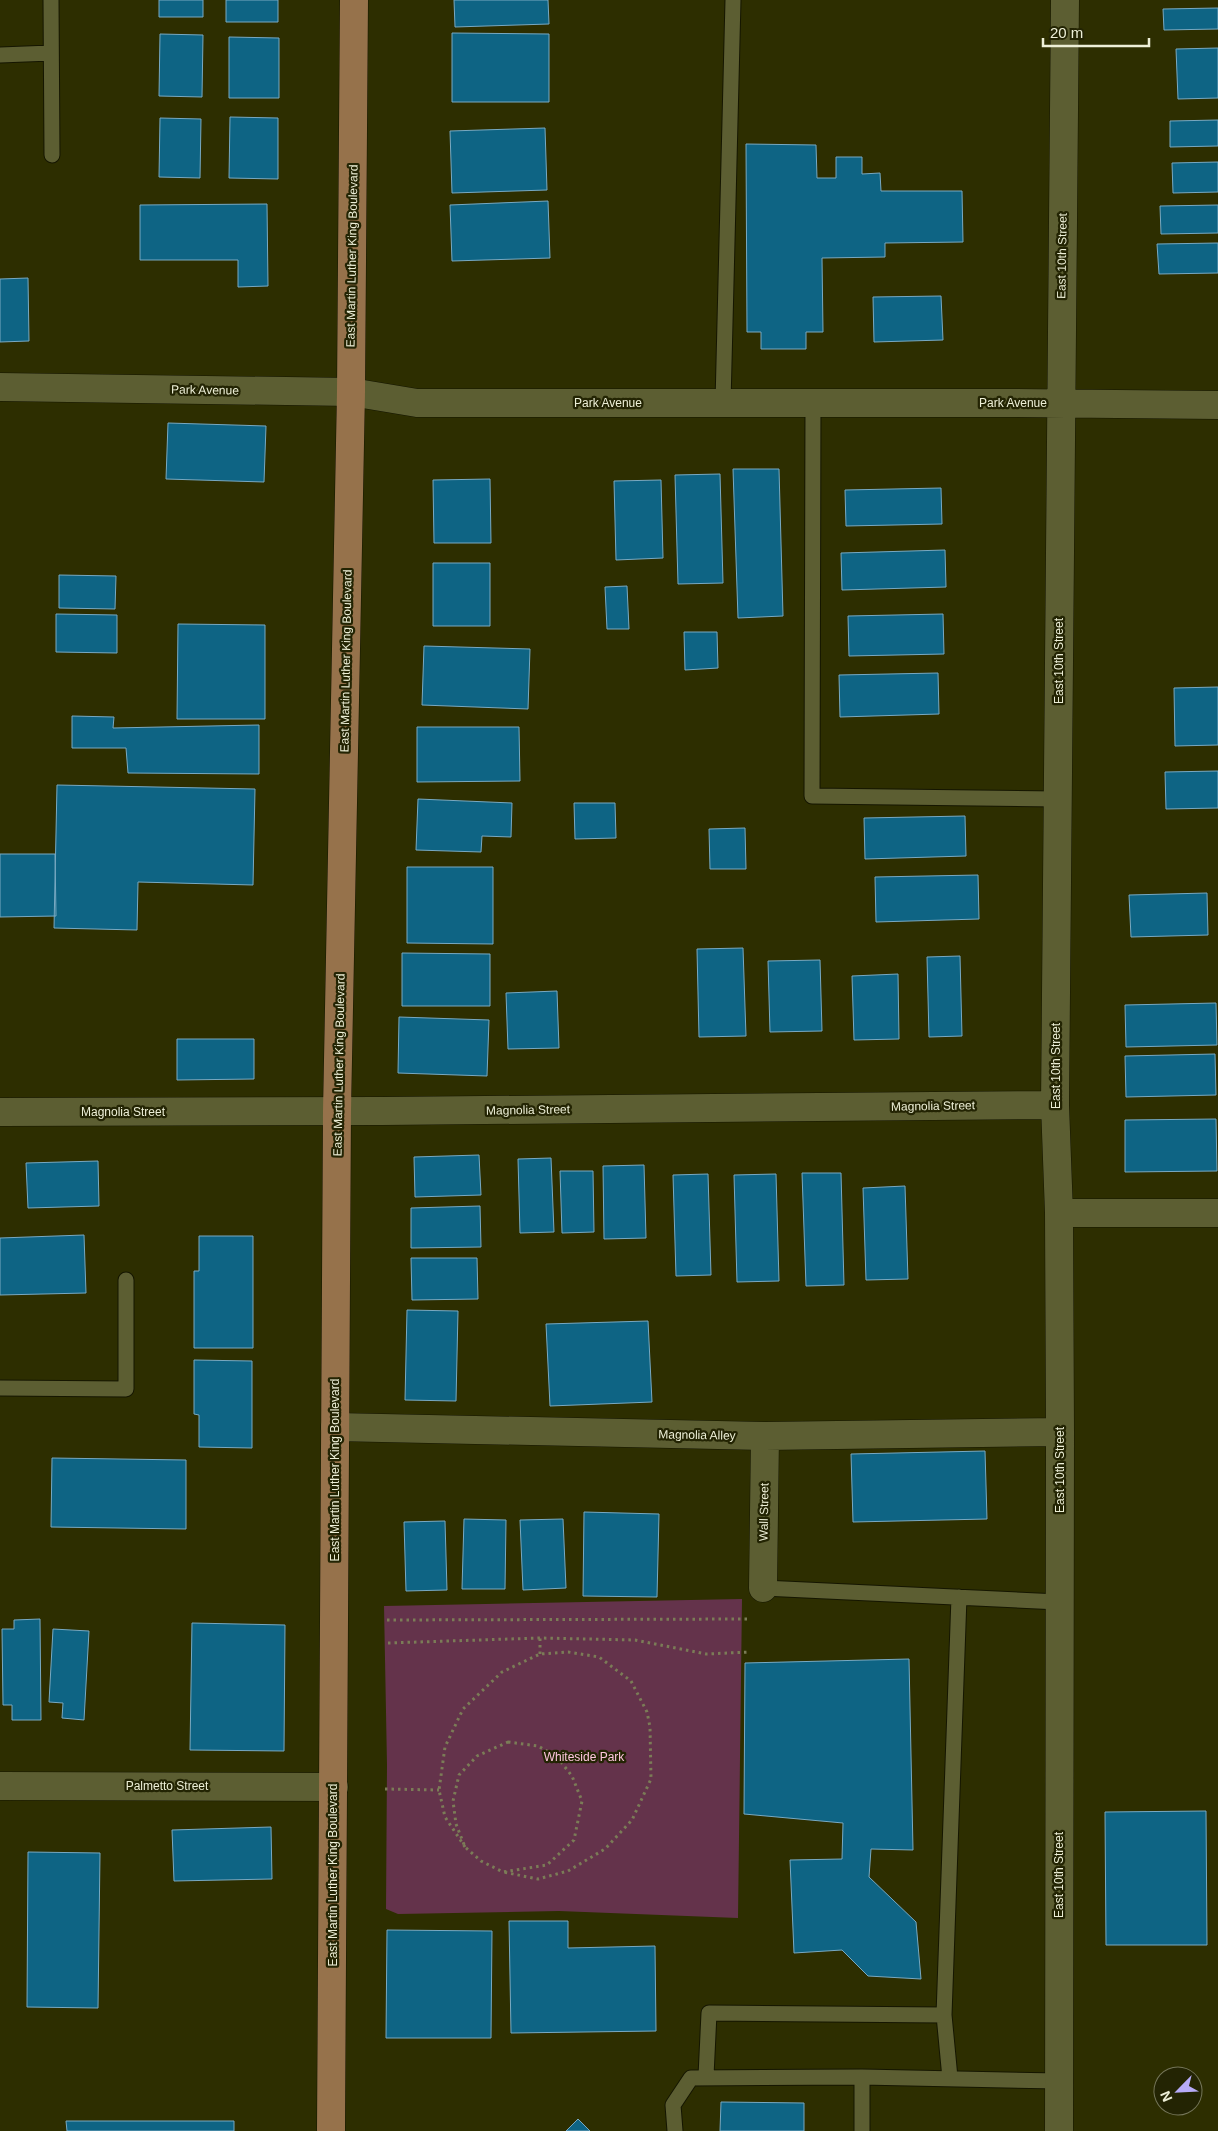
<svg xmlns="http://www.w3.org/2000/svg" width="1218" height="2131" font-family="Helvetica,sans-serif">
<style>
.green{fill:#64334b}
.building{fill:#0e6484;stroke:#78a9c2}
.lines{fill:none;stroke-linecap:round;stroke-linejoin:round}
.lane-casing{stroke:#151600;stroke-width:17}
.street-casing{stroke:#151600;stroke-width:29}
.primary-casing{stroke:#151600;stroke-width:29}
.path{stroke:#7b7c57;stroke-width:3;stroke-dasharray:2.5 4;stroke-linecap:butt}
.lane{stroke:#5c5e32;stroke-width:15}
.street{stroke:#5c5e32;stroke-width:28}
.primary{stroke:#96724b;stroke-width:28}
.labels{text-anchor:middle;dominant-baseline:central;stroke-width:4.5;stroke-linejoin:round;paint-order:stroke}
.street-label{font-size:12px;fill:#edefd7;stroke:#232403}
.park-label{font-size:12px;fill:#fdc4dd;stroke:#232403}
</style>
<rect width="100%" height="100%" fill="#2d2e00"/>
<!-- green -->
<path class="green" d="M742,1599l-4,319 -179,-7 -161,3 -12,-5 1,-144 -3,-159z"/>
<!-- building -->
<path class="building" d="M159,0h44v17h-44z
M226,0h52v22h-52z
M454,0h94l1,24 -94,3z
M1218,8v21l-54,1 -1,-21z
M452,33l97,1v68h-97z
M160,34l43,1 -1,62 -43,-1z
M229,37l50,1v60h-50z
M1218,48v50l-40,1 -2,-50z
M230,117l48,1v61l-49,-1z
M160,118l41,1 -1,59 -41,-1z
M1218,120v26l-48,1v-26z
M545,128l2,62 -95,3 -2,-62z
M746,144l70,1 1,33h19v-21h26v17l18,-1 1,18h81l1,51 -78,1v14l-63,1 1,74h-17v17h-45v-17h-14z
M1218,162v30l-45,1 -1,-30z
M548,201l2,57 -98,3 -2,-56z
M267,204l1,82 -30,1v-27h-98v-55z
M1218,205v28l-57,1 -1,-28z
M1218,243v30l-59,1 -2,-30z
M28,278l1,63 -29,1v-63z
M941,296l2,44 -69,2 -1,-45z
M168,423l98,3 -2,56 -98,-3z
M733,469h46l4,147 -45,2z
M720,474l3,109 -45,1 -3,-109z
M490,479l1,64h-57l-1,-63z
M661,480l2,78 -47,2 -2,-79z
M941,488l1,36 -96,2 -1,-36z
M945,550l1,37 -104,3 -1,-37z
M433,563h57v63h-57z
M59,575l57,1 -1,33 -56,-1z
M627,586l2,43h-22l-2,-42z
M56,614l61,1v38l-61,-1z
M943,614l1,40 -95,2 -1,-40z
M178,624l87,1v94h-88z
M684,632h33l1,36 -33,2z
M424,646l106,3 -2,60 -106,-4z
M938,673l1,41 -99,3 -1,-42z
M1218,687v58l-43,1 -1,-58z
M72,716l42,1 -1,11 146,-3v49l-131,-1 -2,-25h-54z
M417,727h102l1,54 -103,1z
M1218,771v37l-52,1 -1,-37z
M57,785l198,4 -2,96 -115,-3 -1,48 -83,-2z
M418,799l94,4 -1,34 -29,-1 -1,16 -65,-2z
M574,803h41l1,35 -41,1z
M965,816l1,40 -101,3 -1,-41z
M745,828l1,41h-36l-1,-40z
M0,854h55l1,62 -56,1z
M407,867h86v77l-86,-1z
M978,875l1,44 -103,3 -1,-45z
M1207,893l1,42 -77,2 -2,-42z
M743,948l3,88 -47,1 -2,-88z
M402,953l88,1v52h-88z
M960,956l2,80 -33,1 -2,-80z
M820,960l2,71 -52,1 -2,-71z
M898,974l1,65 -45,1 -2,-64z
M557,991l2,57 -51,1 -2,-56z
M1216,1003l1,42 -91,2 -1,-42z
M399,1017l90,3 -2,56 -89,-3z
M177,1039h77v40l-77,1z
M1215,1054l1,41 -90,2 -1,-41z
M1216,1119l1,52 -92,1v-52z
M479,1155l2,40 -66,2 -1,-40z
M551,1158l3,74 -34,1 -2,-74z
M98,1161l1,45 -71,2 -2,-45z
M644,1165l2,73 -42,1 -1,-73z
M560,1171h33l1,61 -32,1z
M802,1173h39l3,112 -38,1z
M708,1174l3,101 -35,1 -3,-101z
M776,1174l3,107 -42,1 -3,-107z
M905,1186l3,93 -42,1 -3,-92z
M480,1206l1,41 -70,1v-40z
M84,1235l2,58 -86,2v-57z
M199,1236h54v112h-59v-77h5z
M411,1258h66l1,41 -66,1z
M407,1310l51,1 -2,90 -51,-1z
M648,1321l4,81 -102,4 -4,-82z
M194,1360l58,1v87l-53,-1v-32l-5,-1z
M985,1451l2,68 -134,3 -2,-68z
M52,1458l134,2v69l-135,-2z
M584,1512l75,2 -2,83 -74,-1z
M464,1519l42,1 -1,69h-43z
M563,1519l3,69 -43,2 -3,-70z
M445,1521l2,69 -41,1 -2,-69z
M40,1619l1,101h-29v-15h-9l-1,-76h12v-9z
M192,1623l93,2 -1,126 -94,-1z
M53,1629l36,2 -5,89 -22,-2 1,-15 -14,-1z
M909,1659l4,191 -42,-1 -2,28 47,45 5,57 -53,-3 -26,-26 -48,3 -4,-93 52,-1 1,-36 -99,-9 1,-151z
M1206,1811l1,134h-101l-1,-133z
M271,1827l1,52 -98,2 -2,-51z
M28,1852l72,1 -2,155 -71,-1z
M509,1921h59v27l87,-2 1,85 -145,2z
M387,1930l105,1 -1,107h-105z
M721,2102l83,1v28h-84z
M578,2119l12,12h-24z
M66,2121h168v10h-167z"/>
<g class="lines">
<defs>
<path id="lane" d="M51,0l1,155
M0,55l51,-2
M723,403l10,-403
M813,403l-1,393 245,3
M0,1388l126,1v-109
M763,1588l296,14
M706,2076l3,-63 235,2
M862,2077v54
M950,2078l-6,-63 15,-418
M675,2131l-2,-26 18,-27 171,-1 197,4"/>
<path id="street" d="M0,387l351,5 66,11h590l211,2
M0,1112l383,-1 672,-6
M1059,1213h159
M335,1427l430,9 295,-4
M763,1588l2,-152
M0,1786l334,1
M1059,2131l1,-699 -1,-219 -4,-108 10,-1105"/>
<path id="primary" d="M331,2131l6,-1020 14,-719 3,-392"/>
</defs>
<!-- lane casing -->
<use href="#lane" class="lane-casing"/>
<!-- street casing -->
<use href="#street" class="street-casing"/>
<!-- primary casing -->
<use href="#primary" class="primary-casing"/>
<!-- path -->
<path class="path" d="M387,1620l363,-1
M388,1643l152,-5 95,2 71,14 44,-2
M540,1654v-16
M508,1742l30,4 19,11 15,19 10,25 -8,39 -27,25 -44,7 -22,-11 -16,-14 -9,-23 -3,-23 6,-26 18,-19z
M385,1789l54,1
M465,1847l-20,-30 -6,-27 6,-43 18,-38 39,-37 38,-18 28,-2 31,5 32,24 16,31 3,15 1,52 -19,41 -27,29 -37,22 -30,8 -35,-7"/>
<!-- lane -->
<use href="#lane" class="lane"/>
<!-- street -->
<use href="#street" class="street"/>
<!-- primary -->
<use href="#primary" class="primary"/>
</g>
<g class="labels">
<!-- street labels -->
<g class="street-label">
<text transform="translate(352 256) rotate(-89)">East Martin Luther King Boulevard</text>
<text transform="translate(1062 256) rotate(-89)">East 10th Street</text>
<text transform="translate(205 390) rotate(1)">Park Avenue</text>
<text x="608" y="403">Park Avenue</text>
<text x="1013" y="403">Park Avenue</text>
<text transform="translate(346 661) rotate(-89)">East Martin Luther King Boulevard</text>
<text transform="translate(1059 661) rotate(-90)">East 10th Street</text>
<text transform="translate(339 1065) rotate(-89)">East Martin Luther King Boulevard</text>
<text transform="translate(1056 1066) rotate(-90)">East 10th Street</text>
<text transform="translate(933 1106) rotate(-1)">Magnolia Street</text>
<text transform="translate(528 1110) rotate(-1)">Magnolia Street</text>
<text x="123" y="1112">Magnolia Street</text>
<text transform="translate(697 1435) rotate(1)">Magnolia Alley</text>
<text transform="translate(335 1470) rotate(-90)">East Martin Luther King Boulevard</text>
<text transform="translate(1060 1470) rotate(-90)">East 10th Street</text>
<text transform="translate(764 1512) rotate(-89)">Wall Street</text>
<text x="167" y="1786">Palmetto Street</text>
<text transform="translate(333 1875) rotate(-90)">East Martin Luther King Boulevard</text>
<text transform="translate(1059 1875) rotate(-90)">East 10th Street</text>
</g>
<!-- park labels -->
<g class="park-label">
<text x="584" y="1757">Whiteside Park</text>
</g>
</g>
<!-- north arrow -->
<g transform="translate(1178 2091) rotate(246)"><circle r="24" fill="#232403" stroke="#747558"/>
<path d="M0-4L9 19L0 12L-9 19Z" fill="#b7abf8"/>
<text y="-8" font-size="14" font-weight="bold" text-anchor="middle" fill="#edefd7">N</text>
</g>
<!-- scale -->
<path d="M1043 38v8h106v-8" fill="none" stroke="#edefd7" stroke-width="2.5"/>
<text x="1050" y="38" font-size="15" fill="#edefd7" stroke="#232403" stroke-width="4" paint-order="stroke">20 m</text>
</svg>
